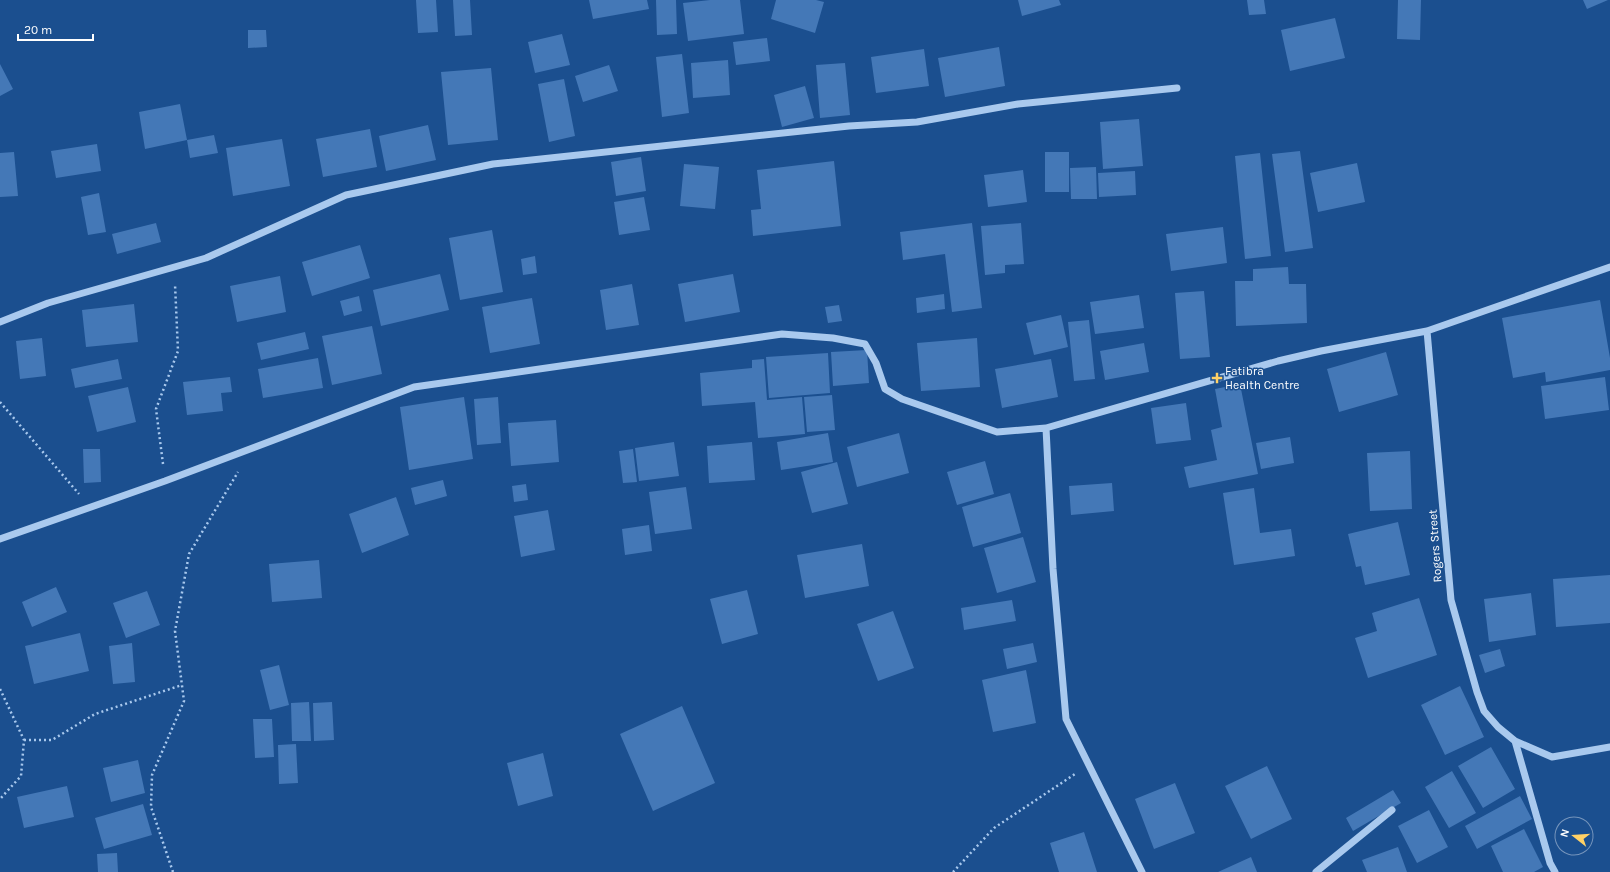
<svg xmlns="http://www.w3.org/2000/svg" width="1610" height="872" font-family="Karla,sans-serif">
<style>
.building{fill:#4478b7}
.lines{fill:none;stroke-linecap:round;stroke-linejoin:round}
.path{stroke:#a9c9ee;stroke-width:2.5;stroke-dasharray:2 3;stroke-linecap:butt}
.minor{stroke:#a9c9ee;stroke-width:7}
.poi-dot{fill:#ffd166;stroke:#1b4f8f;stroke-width:1.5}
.labels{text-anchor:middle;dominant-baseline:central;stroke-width:3;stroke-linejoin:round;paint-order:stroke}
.poi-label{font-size:12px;fill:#fff;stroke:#1b4f8f;text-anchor:start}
.street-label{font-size:12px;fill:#fff;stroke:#1b4f8f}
</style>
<rect width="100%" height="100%" fill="#1b4f8f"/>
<!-- building -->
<path class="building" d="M416,0h20l2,32 -20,1z
M453,0h17l2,35 -17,1z
M589,0h58l2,9 -56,10z
M656,0h20l1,34 -20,1z
M710,0h30l4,34 -56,7 -5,-38z
M776,0h40l8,2 -9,31 -44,-14z
M1018,0h41l2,5 -39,11z
M1247,0h17l2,14 -17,1z
M1398,0h23l-1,40 -23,-1z
M1583,0h25l-21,9z
M1335,18l10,40 -55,13 -9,-41z
M248,30h18l1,17 -19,1z
M562,34l8,31 -35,8 -7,-31z
M767,38l3,23 -34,4 -3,-23z
M999,47l6,39 -60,11 -7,-39z
M924,49l5,37 -53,7 -5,-36z
M682,54l7,59 -27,4 -6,-60z
M728,60l2,35 -37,3 -2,-35z
M845,63l5,52 -30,3 -4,-53z
M0,64l13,25 -13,7z
M609,65l9,26 -35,11 -8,-26z
M491,68l7,72 -50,5 -7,-73z
M564,79l11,57 -26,6 -11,-58z
M805,86l9,32 -32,9 -8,-32z
M180,104l7,36 -42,9 -6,-37z
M1139,119l4,47 -40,3 -3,-47z
M428,125l8,35 -50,11 -7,-35z
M370,129l7,38 -54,10 -7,-38z
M214,135l4,18 -28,5 -3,-18z
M282,139l8,47 -57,10 -7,-48z
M97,144l4,27 -45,7 -5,-27z
M1300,151l13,97 -28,4 -13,-98z
M14,152l4,44 -18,1v-44z
M1045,152h24v40h-24z
M1260,153l11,103 -26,3 -10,-103z
M641,157l5,34 -30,5 -5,-34z
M834,161l7,65 -88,10 -2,-26 10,-1 -4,-39z
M1357,163l8,39 -47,10 -8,-39z
M684,164l35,3 -4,42 -35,-3z
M1096,167l1,32h-26l-1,-31z
M1023,170l4,32 -39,5 -4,-32z
M1135,171l1,24 -37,2 -1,-24z
M99,193l7,39 -18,3 -7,-38z
M644,197l6,33 -31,5 -5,-33z
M156,223l5,19 -44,12 -5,-20z
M972,223l10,85 -30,4 -7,-58 -42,6 -3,-28z
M1021,223l3,41 -19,1v8l-20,2 -4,-49z
M1223,227l4,36 -56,8 -5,-37z
M492,230l11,62 -43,8 -11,-62z
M360,245l10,33 -58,18 -10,-34z
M535,256l2,17 -14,2 -2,-16z
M1288,267l1,17h17l1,39 -71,3 -1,-45h18v-12z
M440,274l9,36 -68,16 -8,-36z
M733,274l7,38 -55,10 -7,-38z
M280,276l6,36 -49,10 -7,-36z
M632,284l7,41 -33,5 -6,-40z
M1204,291l6,66 -30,2 -5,-66z
M944,294l1,15 -28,4 -1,-15z
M1139,295l5,33 -49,6 -5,-32z
M359,296l3,15 -18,5 -4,-15z
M532,298l8,46 -50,9 -8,-46z
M1600,300l10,58v12l-64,12 -1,-10 -32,6 -11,-60z
M134,304l4,38 -52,5 -4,-37z
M839,305l3,16 -14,2 -3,-16z
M1061,315l7,32 -34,8 -8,-32z
M1089,320l6,59 -21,2 -6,-59z
M372,326l10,48 -50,11 -10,-49z
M305,332l4,17 -48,11 -4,-17z
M42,338l4,38 -26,3 -4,-38z
M977,338l3,49 -59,4 -4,-48z
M1144,343l5,29 -44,8 -5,-29z
M867,350l2,33 -36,3 -2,-34z
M1386,352l12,43 -59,17 -12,-43z
M828,353l2,40 -61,5 -3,-41z
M318,358l5,30 -60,10 -5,-29z
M118,359l4,20 -47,9 -4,-19z
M764,359l3,41 35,-3 3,37 -47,4 -3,-36 -53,4 -2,-33 52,-5v-8z
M1051,359l7,38 -56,11 -7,-39z
M230,377l2,15 -11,1 2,18 -36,4 -4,-33z
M1605,377l4,33 -64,9 -4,-33z
M1240,384l18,90 -69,14 -5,-21 33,-7 -6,-30 11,-3 -7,-38z
M128,387l8,35 -39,10 -9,-36z
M832,395l3,35 -28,2 -3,-35z
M464,397l9,62 -64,11 -9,-63z
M498,397l3,46 -24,2 -3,-46z
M1186,403l5,37 -35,4 -5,-36z
M556,420l3,42 -48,4 -3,-43z
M828,433l5,29 -52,8 -4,-28z
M899,433l10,40 -52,14 -10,-40z
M1290,437l4,26 -33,6 -5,-26z
M674,442l5,34 -40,5 -4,-33z
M752,442l3,38 -46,3 -2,-37z
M83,449h17l1,33 -17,1z
M633,449l4,33 -14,1 -4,-32z
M1410,451l2,58 -42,2 -3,-58z
M985,461l9,33 -37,11 -10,-33z
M837,462l11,42 -36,9 -11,-41z
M443,480l4,16 -32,9 -4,-17z
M1112,483l2,28 -43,4 -2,-29z
M526,484l2,16 -14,2 -2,-16z
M686,487l6,42 -37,5 -6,-42z
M1254,488l6,45 31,-4 4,27 -61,9 -11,-72z
M1010,493l11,40 -48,14 -11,-40z
M396,497l13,38 -47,18 -13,-39z
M548,510l7,40 -34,7 -7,-41z
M1398,522l12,53 -45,10 -4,-19 -5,1 -8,-33z
M649,525l3,26 -27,4 -3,-26z
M1023,537l13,45 -39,11 -13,-45z
M862,544l7,42 -64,12 -8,-43z
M319,560l3,38 -50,4 -3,-38z
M1610,575v48l-54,4 -3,-48z
M56,587l11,25 -35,15 -10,-25z
M747,590l11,44 -36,10 -12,-45z
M147,591l13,34 -34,13 -13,-35z
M1531,593l5,42 -47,7 -5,-43z
M1419,598l18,57 -69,23 -13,-40 22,-7 -5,-18z
M1012,600l4,21 -52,9 -3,-22z
M893,611l21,57 -36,13 -21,-57z
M80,633l9,38 -55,13 -9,-38z
M132,643l3,39 -22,2 -4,-38z
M1033,643l4,19 -30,7 -4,-20z
M1500,649l5,17 -20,7 -6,-18z
M279,665l10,40 -19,5 -10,-40z
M1026,670l10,53 -43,9 -11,-52z
M1460,686l24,51 -39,18 -24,-50z
M309,702l2,39h-19l-1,-38z
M332,702l2,38 -20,1 -1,-38z
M682,706l33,77 -62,28 -33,-77z
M253,719h19l2,38 -19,1z
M296,744l2,39 -19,1 -1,-39z
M1491,747l24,42 -32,19 -25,-42z
M543,753l10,43 -35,10 -11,-43z
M138,760l7,33 -34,9 -8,-34z
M1267,766l25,53 -41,20 -26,-53z
M1452,771l24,42 -27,15 -24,-41z
M1175,783l20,50 -41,16 -19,-50z
M67,786l7,31 -50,11 -7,-31z
M1393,790l8,13 -48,28 -7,-13z
M1520,796l12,23 -55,30 -12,-23z
M143,804l9,31 -48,14 -9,-31z
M1429,810l19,37 -31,16 -19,-37z
M1524,829l19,38 -9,5h-31l-12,-26z
M1084,832l13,40h-38l-9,-29z
M1398,847l9,25h-40l-5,-12z
M117,853l1,19h-20l-1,-18z
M1251,857l6,15h-39z"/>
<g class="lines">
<!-- path -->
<path class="path" d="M0,402l79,92
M163,464l-7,-55 22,-58 -3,-67
M0,689l24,51 -3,36 -21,23
M24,740h28l43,-26 87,-29
M173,872l-22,-65 1,-32 32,-74 -9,-70 14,-77 49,-82
M953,872l41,-44 81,-54"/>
<!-- minor -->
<path class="minor" d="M0,322l48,-19 158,-45 140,-63 147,-31 356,-38 68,-4 101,-18 159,-16
M1427,331l24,269 26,92 7,19 14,16 17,14 37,16 58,-10
M0,539l165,-58 249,-94 368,-53 51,4 32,6 11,19 9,26 17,10 95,33 49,-4
M1515,741l35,122 5,9
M1142,872l-76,-153 -13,-150 -7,-141 232,-67 43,-10 106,-20 183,-64
M1316,872l76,-62"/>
</g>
<!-- markers -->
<path class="poi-dot" d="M1215 372h4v4h4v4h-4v4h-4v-4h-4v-4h4z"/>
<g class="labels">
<!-- poi labels -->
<g class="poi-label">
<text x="1225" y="371">Fatibra<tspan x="1225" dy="14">Health Centre</tspan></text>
</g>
<!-- street labels -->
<g class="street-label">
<text transform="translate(1435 546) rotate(-94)">Rogers Street</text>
</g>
</g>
<!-- north arrow -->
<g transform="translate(1574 836) rotate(287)"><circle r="19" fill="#1b4f8f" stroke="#7695bc"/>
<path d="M0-3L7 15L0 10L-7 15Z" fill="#ffd166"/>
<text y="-6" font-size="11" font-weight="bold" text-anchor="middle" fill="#ffffff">N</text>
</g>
<!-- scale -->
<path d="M18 34v6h75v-6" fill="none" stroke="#ffffff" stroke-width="2"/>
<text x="24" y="34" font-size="12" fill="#ffffff" stroke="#1b4f8f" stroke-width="3" paint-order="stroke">20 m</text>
</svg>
